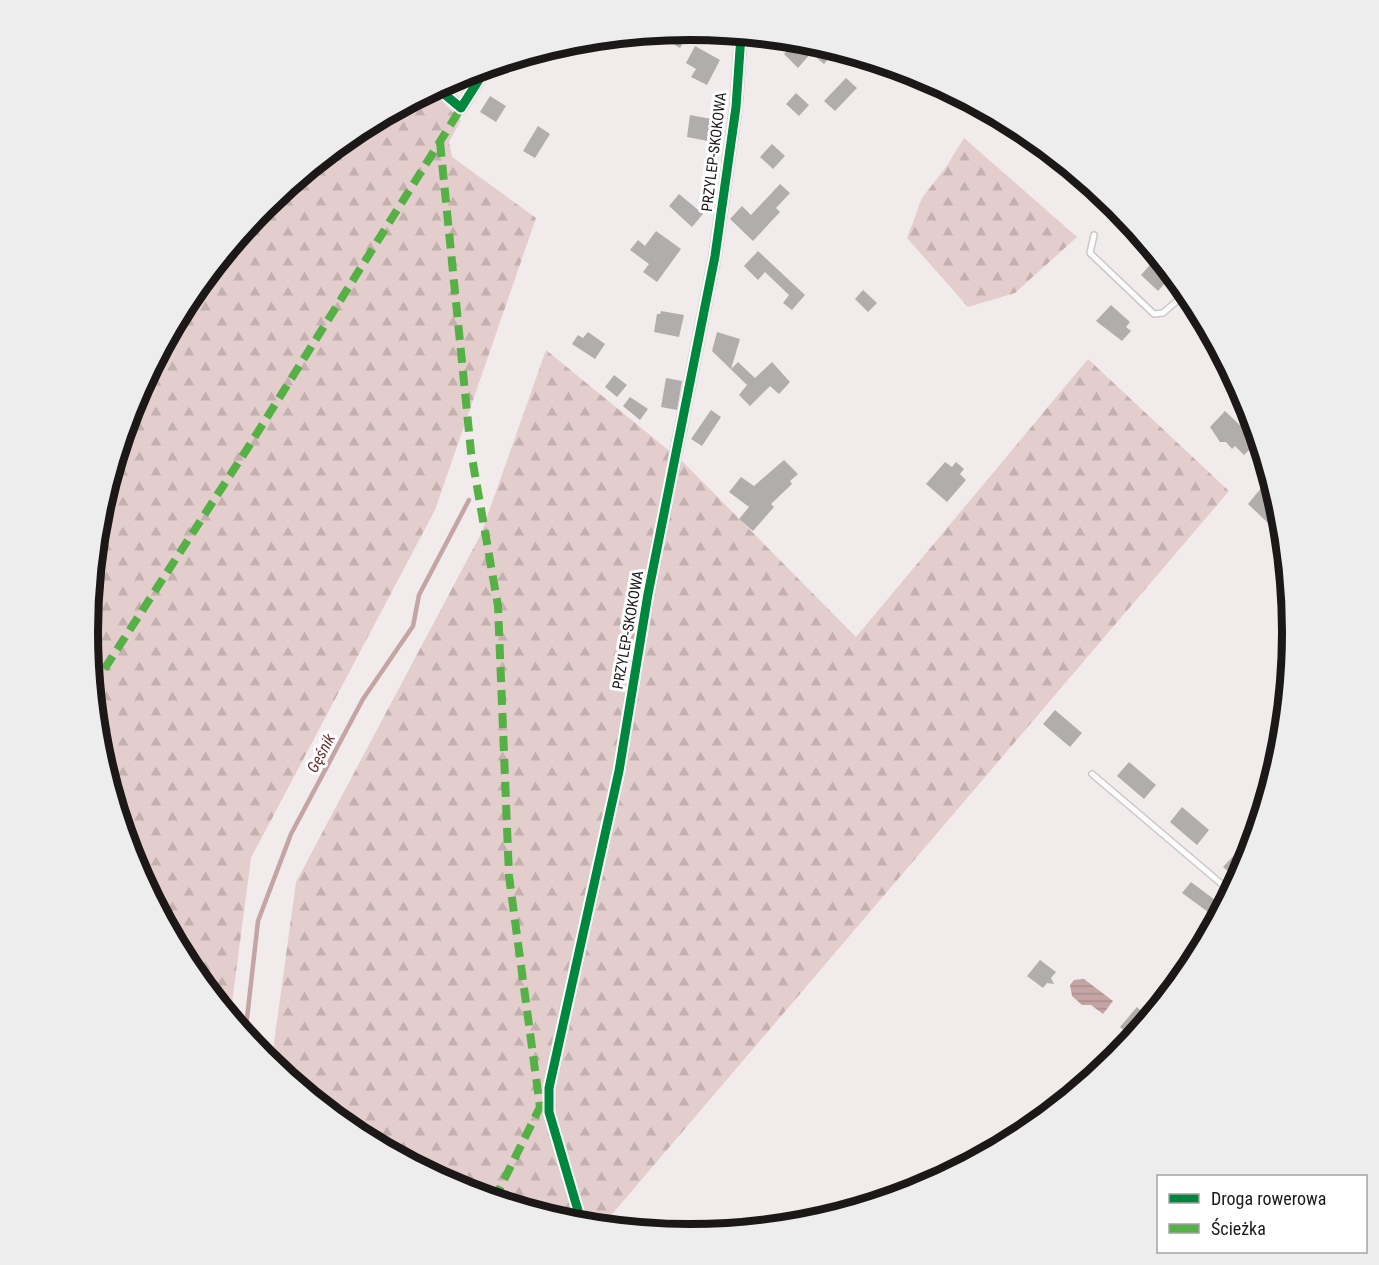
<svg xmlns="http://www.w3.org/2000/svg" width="1379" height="1265" font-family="'Roboto Condensed',sans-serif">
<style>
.forest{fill:url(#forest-firs)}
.water{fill:url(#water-rules)}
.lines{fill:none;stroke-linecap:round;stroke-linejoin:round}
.stream{stroke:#c4a5a3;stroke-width:4.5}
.building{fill:#b2adad}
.service-casing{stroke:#cdc8c8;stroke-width:8}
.minor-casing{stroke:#cdc8c8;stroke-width:14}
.service{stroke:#fdfcfc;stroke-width:5}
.minor{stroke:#fdfcfc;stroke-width:10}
.quiet{stroke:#55b145;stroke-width:8;stroke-dasharray:15 8;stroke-linecap:butt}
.cycleway-casing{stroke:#fff;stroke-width:13}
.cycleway{stroke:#00873e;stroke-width:9}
.labels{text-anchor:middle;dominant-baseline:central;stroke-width:6;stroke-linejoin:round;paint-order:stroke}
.street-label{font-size:15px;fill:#1c1818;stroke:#fff}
.water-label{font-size:16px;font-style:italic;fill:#6c3332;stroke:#fff}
.rim{fill:none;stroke:#1c1818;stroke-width:8}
</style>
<defs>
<pattern id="forest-firs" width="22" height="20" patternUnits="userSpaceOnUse" patternTransform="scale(1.5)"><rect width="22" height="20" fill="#e4cecd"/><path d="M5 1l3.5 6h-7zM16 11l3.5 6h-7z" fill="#c3b0af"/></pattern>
<pattern id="water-rules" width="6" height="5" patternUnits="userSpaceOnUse" patternTransform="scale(1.5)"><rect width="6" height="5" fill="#c4a5a3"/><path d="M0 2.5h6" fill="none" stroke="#a88d8c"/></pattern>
</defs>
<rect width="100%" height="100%" fill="#f1ebeb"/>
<!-- forest -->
<path class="forest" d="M431,91l30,29 -12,22 3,15 84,61 -101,292 -184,348 -21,160 -42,-51 -55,-104 -34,-113 -12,-118 12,-117 34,-113 56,-105 75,-91 91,-75z
M964,138l113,99 -62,56 -47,14 -61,-69 15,-40 24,-31z
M546,350l138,113 172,174 232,-278 141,132 -627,735c-85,-8 -174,-47 -246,-92 -30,-19 -57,-47 -85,-69l25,-183 185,-348z"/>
<!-- water -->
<path class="water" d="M1084,979l29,22 -10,13 -12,-9h-9l-10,-9 -2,-11 4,-5z"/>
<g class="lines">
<!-- stream -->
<path class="stream" d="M245,1036l13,-115 33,-87 72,-135 50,-73 6,-31 50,-95"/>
</g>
<!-- building -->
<path class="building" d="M680,31l7,4 -7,13 -25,-15z
M796,41h6l10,9 4,-6 19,6 -11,14 -13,-11 -13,15 -14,-14z
M695,46l25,14 -13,25 -16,-8 5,-8 -10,-6z
M846,78l11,10 -22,23 -11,-10z
M796,93l13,12 -10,11 -13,-12z
M490,96l16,10 -10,16 -16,-10z
M690,115l21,4 -3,22 -21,-4z
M538,126l12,8 -15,24 -12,-7z
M772,144l13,12 -12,13 -13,-12z
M780,184l10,9 -14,15 4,4 -27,29 -23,-22 12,-13 9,9z
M679,194l24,20 -11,13 -23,-21z
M656,231l25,18 -24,33 -14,-10 6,-8 -19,-14 8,-10 7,6z
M758,251l47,44 -13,15 -9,-7 6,-8 -24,-23 -7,8 -14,-14z
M1157,257l15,18 -14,16 -17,-16z
M863,290l14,13 -9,9 -13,-13z
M1111,305l19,17 -4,5 5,4 -9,10 -26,-20z
M661,311l23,4 -5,22 -25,-5 3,-18h3z
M588,332l17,12 -10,15 -23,-15 6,-9 5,3z
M717,332l23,7 -9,30 7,-7 17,16 17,-16 18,20 -11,12 -9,-8 -20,20 -11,-11 8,-10 -35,-34z
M614,375l13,10 -10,12 -12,-10z
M666,378l16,3 -5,29 -16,-3z
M630,397l18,12 -8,11 -17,-14z
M711,410l10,7 -19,29 -11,-7z
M1225,411l23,22 -3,3 9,9 -10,10 -9,-9 -3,3 -6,-7h-6l-10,-15z
M784,460l14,14 -8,7 2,3 -21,20 3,3 -21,24 -14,-12 10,-12 -20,-15 12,-15 13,9z
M945,462l7,5 4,-5 8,7 -4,5 6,6 -19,22 -21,-18z
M1262,487l11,4 7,24 3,22 -35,-33z
M1055,710l27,23 -12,14 -27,-23z
M1129,762l27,23 -12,14 -27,-23z
M1182,807l27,23 -12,15 -27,-23z
M1236,853l10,9 -8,17 -15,-12z
M1191,882l32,24 -8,11 -33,-24z
M1040,960l16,12 -5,6 3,6 -7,-1 -4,5 -16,-12z
M1137,1007l12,11 -16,20 -13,-11z"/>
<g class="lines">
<defs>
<path id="service" d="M1094,235l-4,18 64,61 9,-1 23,-20
M1092,774l139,118"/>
<path id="minor" d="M437,88l24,20 26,-41
M582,1224l-33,-112v-24l70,-317 29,-177 67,-338 21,-149 5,-72"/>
</defs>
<!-- service casing -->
<use href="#service" class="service-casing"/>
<!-- minor casing -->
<use href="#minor" class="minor-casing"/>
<!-- service -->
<use href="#service" class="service"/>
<!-- minor -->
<use href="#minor" class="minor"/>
<!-- quiet -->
<path class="quiet" d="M440,142l31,310 27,154 11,270 31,231
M92,688l157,-242 212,-338
M494,1200l48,-97"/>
<defs>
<path id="cycleway" d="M437,88l24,20 26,-41
M582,1224l-33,-112v-24l70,-317 29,-177 67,-338 21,-149 5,-72"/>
</defs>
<!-- cycleway casing -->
<use href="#cycleway" class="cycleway-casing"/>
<!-- cycleway -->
<use href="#cycleway" class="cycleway"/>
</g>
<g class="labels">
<!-- street labels -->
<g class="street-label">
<text transform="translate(714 152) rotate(-83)">PRZYLEP-SKOKOWA</text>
<text transform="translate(628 630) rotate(-80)">PRZYLEP-SKOKOWA</text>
</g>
<!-- water labels -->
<g class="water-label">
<text transform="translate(321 753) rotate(-62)">Gęśnik</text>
</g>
</g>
<!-- crop -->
<path d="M0 0H1379V1265H0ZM98 632a592 592 0 1 1 1184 0a592 592 0 1 1-1184 0Z" fill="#ededed" fill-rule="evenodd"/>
<path class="rim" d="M98 632a592 592 0 1 1 1184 0a592 592 0 1 1-1184 0Z"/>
<!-- legend -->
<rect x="1157" y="1175" width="210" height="78" fill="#ffffff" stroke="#a4a3a3" stroke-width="1.5"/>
<rect x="1169" y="1194" width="30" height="9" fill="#00873e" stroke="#a4a3a3" stroke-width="1.5"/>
<text x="1211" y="1205" font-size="18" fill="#1c1818">Droga rowerowa</text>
<rect x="1169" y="1224" width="30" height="9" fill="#55b145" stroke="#a4a3a3" stroke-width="1.5"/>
<text x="1211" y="1235" font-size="18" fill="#1c1818">Ścieżka</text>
</svg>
